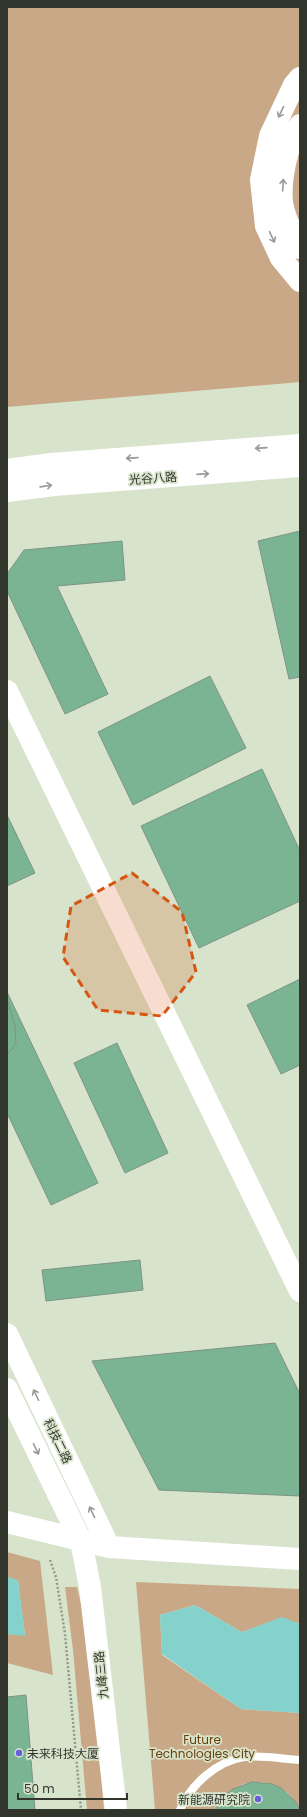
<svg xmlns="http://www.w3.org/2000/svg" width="307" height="1817" font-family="Poppins,'Noto Sans SC',sans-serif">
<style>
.green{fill:#c9a887}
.water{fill:#85d2cc}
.building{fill:#7bb493;stroke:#7d9386}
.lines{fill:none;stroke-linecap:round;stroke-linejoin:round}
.path{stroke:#929a89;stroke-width:2.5;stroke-dasharray:2 2;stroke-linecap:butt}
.lane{stroke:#fff;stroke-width:8}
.secondary{stroke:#fff;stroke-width:22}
.highway{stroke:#fff;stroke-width:22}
.oneway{stroke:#989a96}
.marked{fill:#d6550f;fill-opacity:0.2;stroke:#d6550f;stroke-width:3;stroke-dasharray:8 5;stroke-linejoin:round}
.poi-dot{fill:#665fd8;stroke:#d8e3cc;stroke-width:1.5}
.labels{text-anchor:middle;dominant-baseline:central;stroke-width:3.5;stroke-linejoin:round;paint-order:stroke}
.street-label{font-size:12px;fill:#31352c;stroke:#d8e3cc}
.park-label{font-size:12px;fill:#683f09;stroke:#d8e3cc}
.poi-label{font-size:12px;fill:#31352c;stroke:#d8e3cc;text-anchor:start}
</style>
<rect width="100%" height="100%" fill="#d8e3cc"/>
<!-- green -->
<path class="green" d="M7,7h293v375l-293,25z
M7,1552l33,9 13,114 -46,-12v-29l18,1 -7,-54 -11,-4z
M136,1582l164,7v35l-18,-6 -40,14 -47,-27 -35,10 2,40 79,54 59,4v95c-20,-35 -66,-35 -85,2h-60z
M65,1587h12l12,50 15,173h-17l-14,-160z"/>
<!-- water -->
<path class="water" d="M7,1577l11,3 7,56 -18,-2z
M195,1605l47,27 40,-15 18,7v89l-59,-4 -79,-55 -2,-39z"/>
<!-- building -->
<path class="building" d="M300,531v146l-11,2 -31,-138z
M122,541l3,39 -68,6 51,108 -43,20 -58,-123v-17l17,-24z
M210,676l36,72 -113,57 -35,-73z
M262,769l38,82v50l-101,47 -58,-122z
M7,815l28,58 -28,13z
M300,979v86l-19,9 -34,-69z
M7,992l91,191 -47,22 -44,-92z
M7,999l8,27 1,18 -9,11z
M117,1043l51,110 -43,20 -51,-110z
M140,1260l3,30 -97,11 -4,-31z
M275,1343l25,51v102l-141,-6 -67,-129z
M26,1695l9,115h-28v-113z
M252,1782l20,2 9,4 15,14 4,8h-85l10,-15 8,-6z"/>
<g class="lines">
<!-- path -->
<path class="path" d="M50,1560l6,17 9,57 16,176"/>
<!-- lane -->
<path class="lane" d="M180,1810c10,-25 37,-49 64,-53 17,-2 39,2 56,3"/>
<!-- secondary -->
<path class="secondary" d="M7,470l44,-6 249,-19
M7,491l47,-6 246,-19
M7,691l293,600
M7,1334l102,213
M7,1389l74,152 9,46 26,223
M7,1522l102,25 191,12"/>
<!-- highway -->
<path class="highway" d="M300,78l-6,7 -24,51 -9,44 5,46 15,32 19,23
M300,125c-13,18 -20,55 -18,77 2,14 11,34 18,46"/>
</g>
<!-- one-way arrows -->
<defs><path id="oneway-shaft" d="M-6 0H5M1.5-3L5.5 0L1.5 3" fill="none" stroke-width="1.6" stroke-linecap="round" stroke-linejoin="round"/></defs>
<g class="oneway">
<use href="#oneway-shaft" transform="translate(281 112) rotate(115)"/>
<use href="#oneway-shaft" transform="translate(283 185) rotate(-87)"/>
<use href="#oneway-shaft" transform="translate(272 237) rotate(65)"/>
<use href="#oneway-shaft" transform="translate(261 448) rotate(176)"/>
<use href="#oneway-shaft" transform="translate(132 458) rotate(176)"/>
<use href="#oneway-shaft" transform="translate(203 474) rotate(-4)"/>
<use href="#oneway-shaft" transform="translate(46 486) rotate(-8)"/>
<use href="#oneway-shaft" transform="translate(36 1395) rotate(-116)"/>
<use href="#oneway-shaft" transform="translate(36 1449) rotate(64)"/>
<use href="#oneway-shaft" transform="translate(92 1512) rotate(-116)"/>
</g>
<!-- marked area -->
<path class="marked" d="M132,873l50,39 14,60 -34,44 -64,-6 -35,-53 8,-51z"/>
<!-- markers -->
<g class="poi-dot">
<circle cx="19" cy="1753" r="4"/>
<circle cx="258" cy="1799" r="4"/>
</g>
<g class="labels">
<!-- street labels -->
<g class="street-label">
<text transform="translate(153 478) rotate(-4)">光谷八路</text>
<text transform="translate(58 1441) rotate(64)">科技二路</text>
<text transform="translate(101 1675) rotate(-96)">九峰三路</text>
</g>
<!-- park labels -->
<g class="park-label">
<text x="202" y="1739">Future<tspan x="202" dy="14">Technologies City</tspan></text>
</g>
<!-- poi labels -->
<g class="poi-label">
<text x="27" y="1753">未来科技大厦</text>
<text x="250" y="1799" text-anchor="end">新能源研究院</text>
</g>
</g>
<!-- border -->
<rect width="307" height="1817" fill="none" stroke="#31352c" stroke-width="16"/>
<!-- scale -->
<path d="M18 1793v6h109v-6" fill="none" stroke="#31352c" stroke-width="2"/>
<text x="24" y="1793" font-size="12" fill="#31352c" stroke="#d8e3cc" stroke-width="3" paint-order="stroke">50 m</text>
</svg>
